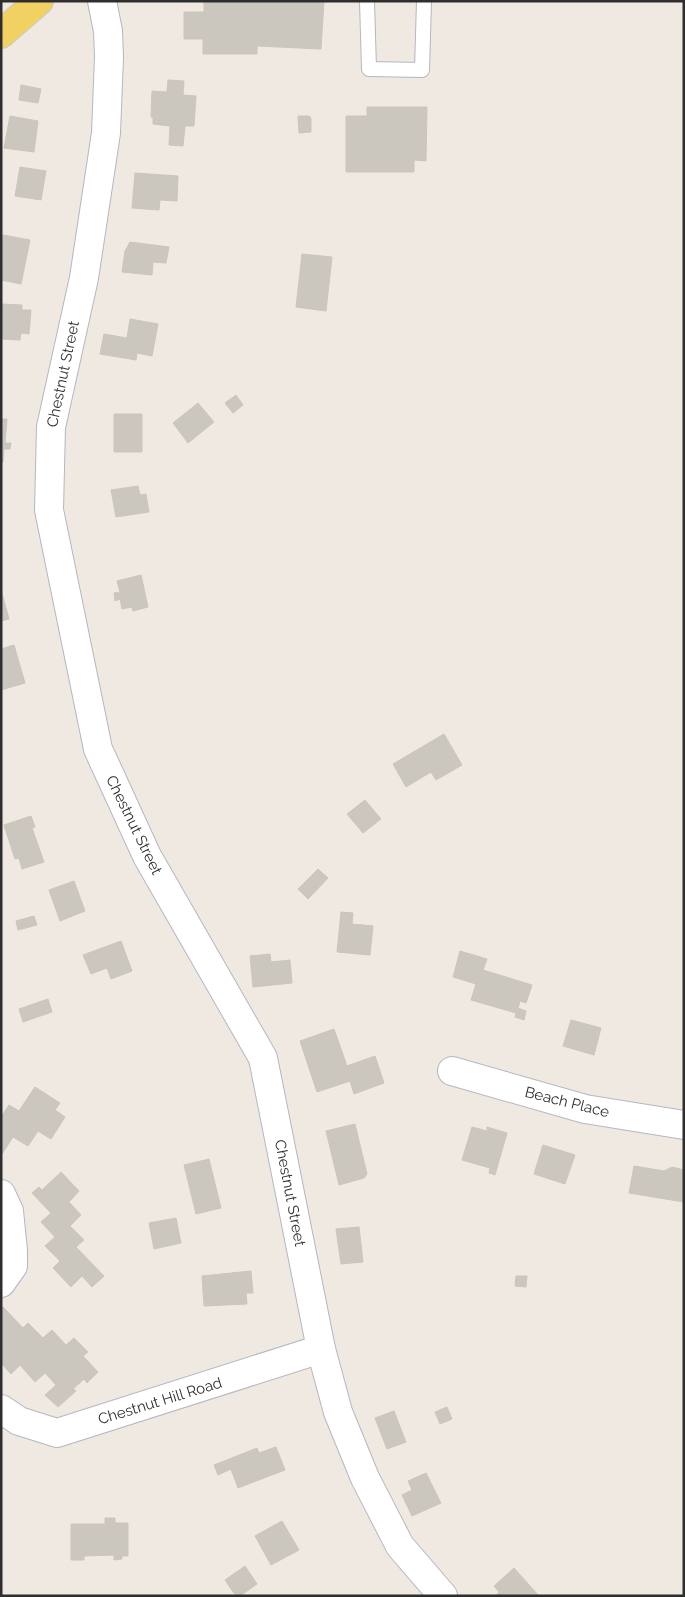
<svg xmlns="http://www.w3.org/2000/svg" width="685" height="1597" font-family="Raleway,sans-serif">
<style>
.building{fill:#cbc7bf;stroke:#cbc5ba}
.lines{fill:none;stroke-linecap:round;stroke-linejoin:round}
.lane-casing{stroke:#b4b7c1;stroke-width:16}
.street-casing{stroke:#b4b7c1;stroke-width:30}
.secondary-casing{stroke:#b4b7c1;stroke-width:30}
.primary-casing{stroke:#c9c9c9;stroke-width:30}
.lane{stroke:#fff;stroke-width:14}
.street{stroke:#fff;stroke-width:28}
.secondary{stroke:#fff;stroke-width:28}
.primary{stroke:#f2d163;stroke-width:28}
.labels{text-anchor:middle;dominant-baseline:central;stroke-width:4;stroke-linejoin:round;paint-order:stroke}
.street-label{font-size:15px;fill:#2e2e2e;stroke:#fff}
</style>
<rect width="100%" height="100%" fill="#efe9e1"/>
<!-- building -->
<path class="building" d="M204,1h120l-3,48 -64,-3v8h-54v-15h-19v-27h20z
M168,80l16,1 -1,14 13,1 -2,30h-9l-2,20 -14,-1 1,-19 -17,-2v-7h-2l1,-26 15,1z
M21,85l20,4 -3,14 -19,-3z
M367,107h60l-1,54 -12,-1v12h-68v-56h21z
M10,116l28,5 -4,31 -30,-4z
M298,116h11l2,2v14l-12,1z
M20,167l26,4 -5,29 -26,-4z
M135,173l43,3 -1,25 -17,-1 -1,10 -27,-2z
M3,235l27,5 -9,44 -20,-4v-37z
M130,242l39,5 -3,16 -13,-1 -1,13 -30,-3 3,-21z
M302,254l30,3 -6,54 -30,-4z
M1,304l21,1v5h9l-2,24 -8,-1 -1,7 -19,-1z
M130,319l28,5 -6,32 -15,-3 -1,7 -36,-6 4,-20 23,4z
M236,395l7,10 -10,8 -8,-10z
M198,403l16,19 -26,21 -15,-20z
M114,414h28v38h-28z
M1,419h6l-2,24h6l-1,6h-6l-1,13h-2z
M138,486l2,9 6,-1 3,18 -33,5 -5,-27z
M141,575l7,32 -15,4 -1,-4 -10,2 -2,-10 -5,2 -1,-8 6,-1 -3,-11z
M1,590l8,29 -8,2z
M14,645l11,38 -24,7v-41z
M444,734l18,31 -26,15 -5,-8 -25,15 -13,-23z
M365,800l16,19 -18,14 -16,-19z
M31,816l4,11 -3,1 12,34 -22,7 -3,-11 -4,1 -11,-34z
M318,869l10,9 -20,21 -10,-10z
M74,881l11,30 -25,10 -11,-31z
M341,912l12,1 -1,11 21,2 -3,29 -33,-3z
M34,916l3,9 -19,5 -2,-9z
M121,941l11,30 -21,8 -4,-11 -16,6 -8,-19z
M460,951l27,8 -4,11 49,15 -6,18 -6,-2 -2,7 8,3 -2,9 -9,-3 1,-4 -45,-13 5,-16 -23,-7z
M270,954l1,8 19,-2 2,23 -39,4 -3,-31z
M48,999l4,13 -29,10 -4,-13z
M571,1020l30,8 -7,27 -31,-9z
M334,1029l13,37 28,-10 9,27 -30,11 -4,-13 -33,11 -17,-51z
M35,1087l25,16 -5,7 10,7 -14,22 -13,-8 -10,15 -15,-9 -11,17 -1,-37 8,-12 10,6z
M355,1124l12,50 -3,4 -25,7 -13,-54z
M472,1127l15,4v-4l20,6 -12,42 -6,-2 1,-5 -28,-8z
M543,1145l32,10 -10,29 -31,-10z
M209,1159l12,49 -25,6 -12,-49z
M634,1166l30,5 8,-4 12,3v32l-55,-9z
M61,1172l18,19 -10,11 12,13 -11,11 14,14 -8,7 28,29 -12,11 -10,-11 -11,11 -18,-19 7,-7 -15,-15 10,-9 -14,-15 10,-9 -19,-20 7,-6 3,3z
M176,1218l5,25 -27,6 -5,-26z
M359,1227l4,35 -22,2 -5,-35z
M251,1271l2,22h-7l1,11 -43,2 -2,-30z
M516,1276h11l-1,11 -11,-1z
M3,1307l20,21 5,-5 15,15 9,-8 14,15 8,-7 14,14 -5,4 15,16 -11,11 -3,-4 -11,10 3,2 -18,16 -13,-12 11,-10 -11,-12 -10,9 -15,-17 -9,9 -10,-11v-55z
M447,1407l5,12 -12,5 -5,-12z
M394,1411l12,31 -19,7 -12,-31z
M276,1447l9,23 -47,18 -7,-19 -13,6 -4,-10 43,-17 2,5z
M426,1473l15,30 -29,13 -10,-21 10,-5 -4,-9z
M105,1518h10v5h13v33h-6v3l-8,1v-5l-30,1v4h-13v-36h34z
M282,1521l17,29 -28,15 -16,-29z
M245,1566l12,18 -17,12h-4l-11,-16z
M514,1568l25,28h-43l3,-4 -5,-6z"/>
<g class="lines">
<defs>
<path id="lane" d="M367,1l2,68 53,1 2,-69"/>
<path id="street" d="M452,1071l133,38 99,16
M1,1194l8,17 4,40v15l-12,17
M1,1409l18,12 38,12 264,-84"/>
<path id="secondary" d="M102,1l6,30 1,26 -3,76 -22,145 -33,149 -2,83 49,239 49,107 116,202 58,291 17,63 27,66 35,68 43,50"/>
<path id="primary" d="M1,34l38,-33"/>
</defs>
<!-- lane casing -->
<use href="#lane" class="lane-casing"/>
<!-- street casing -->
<use href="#street" class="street-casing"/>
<!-- secondary casing -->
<use href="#secondary" class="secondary-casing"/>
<!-- primary casing -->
<use href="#primary" class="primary-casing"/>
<!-- lane -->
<use href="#lane" class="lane"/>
<!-- street -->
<use href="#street" class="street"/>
<!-- secondary -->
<use href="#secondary" class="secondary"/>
<!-- primary -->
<use href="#primary" class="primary"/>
</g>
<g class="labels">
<!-- street labels -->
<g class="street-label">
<text transform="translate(63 374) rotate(-78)">Chestnut Street</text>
<text transform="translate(134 825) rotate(64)">Chestnut Street</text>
<text transform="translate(567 1102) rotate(14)">Beach Place</text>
<text transform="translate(290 1193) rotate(79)">Chestnut Street</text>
<text transform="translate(160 1401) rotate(-17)">Chestnut Hill Road</text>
</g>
</g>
<!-- border -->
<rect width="685" height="1597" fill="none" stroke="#2e2e2e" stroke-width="5"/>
</svg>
